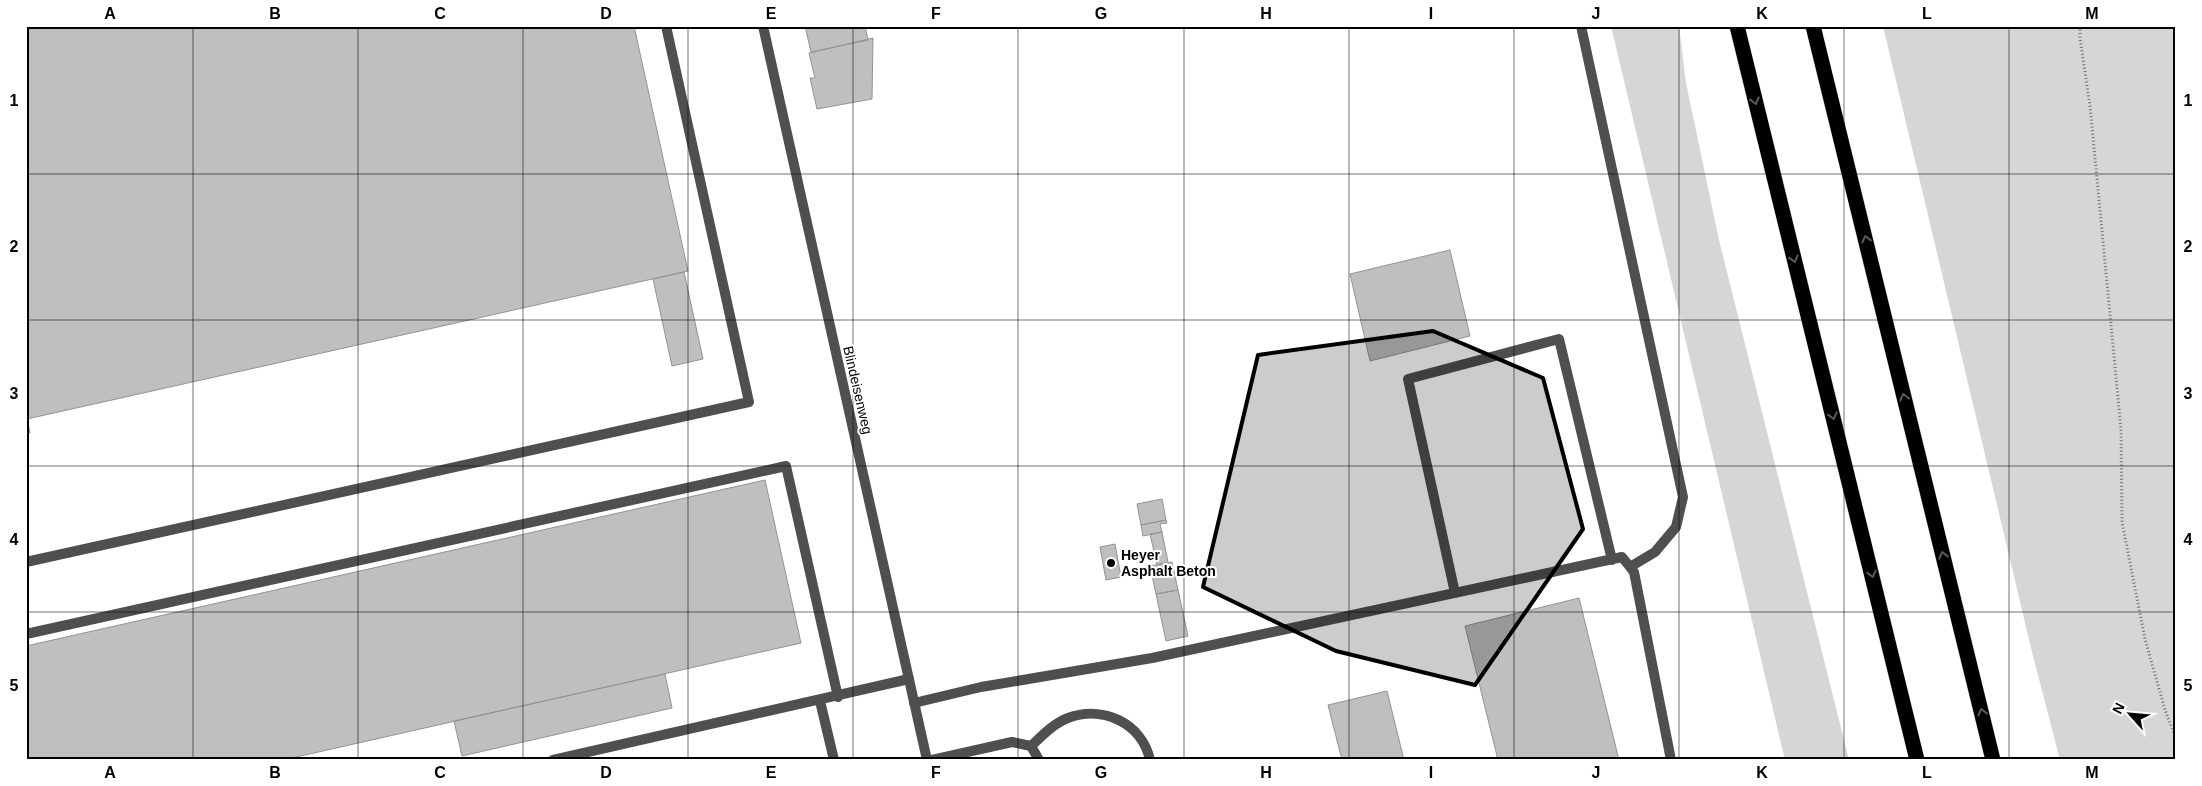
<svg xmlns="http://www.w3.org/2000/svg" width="2202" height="786" font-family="Arial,sans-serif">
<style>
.green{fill:#d6d6d6}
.building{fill:#bfbfbf;stroke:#939393}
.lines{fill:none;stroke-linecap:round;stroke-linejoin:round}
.motorway-casing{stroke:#dbdbdb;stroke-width:16}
.path{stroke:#717171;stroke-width:3;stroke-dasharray:1 2.5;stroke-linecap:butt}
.service{stroke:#4f4f4f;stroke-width:10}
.minor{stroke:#4f4f4f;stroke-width:10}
.motorway{stroke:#000;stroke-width:15}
.oneway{stroke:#595959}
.marked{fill:#000;fill-opacity:0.2;stroke:#000;stroke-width:4;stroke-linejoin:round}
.grid{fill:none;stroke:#000;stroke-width:1;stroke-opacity:0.55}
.poi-dot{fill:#000;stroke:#fff;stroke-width:2}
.labels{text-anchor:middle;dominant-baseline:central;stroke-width:4;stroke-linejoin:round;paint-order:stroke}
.street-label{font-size:14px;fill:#000;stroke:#fff}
.poi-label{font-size:14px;font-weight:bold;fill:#000;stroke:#fff;text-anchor:start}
.neatline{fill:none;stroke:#000;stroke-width:2}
.grid-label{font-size:16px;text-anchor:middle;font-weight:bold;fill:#000}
</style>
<rect width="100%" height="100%" fill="#fff"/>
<!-- green -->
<path class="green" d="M1611,26h68l7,57 33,157 130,520h-64z
M1883,26h293v734h-116l-28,-108z"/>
<!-- building -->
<path class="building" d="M26,26h608l54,245 -661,148 3,14h-4z
M805,26h60l3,14 -57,12z
M873,38l-1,61 -55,10 -7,-31h5l-6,-25z
M1450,250l20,86 -100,25 -20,-87z
M684,272l19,87 -31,7 -19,-87z
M765,480l36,163 -518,117h-257v-114z
M1162,499l4,21 -25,5 -4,-21z
M1166,520l1,3 -7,1 2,8 -19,4 -2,-11z
M1162,532l6,30 -11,3 -7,-31z
M1115,544l6,33 -15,3 -6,-33z
M1172,562l6,28 -22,4 -6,-28z
M1178,590l10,46 -22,5 -10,-47z
M1579,598l40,162h-121l-33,-134z
M665,674l7,34 -210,48 -8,-35z
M1387,691l17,69h-62l-14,-55z"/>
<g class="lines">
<defs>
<path id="motorway" d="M1737,26l180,734
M1813,26l180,734"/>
</defs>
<!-- motorway casing -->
<use href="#motorway" class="motorway-casing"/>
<!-- path -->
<path class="path" d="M2080,26v12l10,68 31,323 1,93 23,117 20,71 11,28"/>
<!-- service -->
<path class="service" d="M1581,26l102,471 -7,30 -21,25 -25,15
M26,562l723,-160 -83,-376
M1455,593l-47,-214 151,-40 53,221
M26,634l760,-168 52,231
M820,701l14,59
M914,703l67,-16 171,-29 470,-101 12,15 37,188
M1031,746c11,-10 23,-23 37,-28 35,-13 74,5 82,42
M553,760l356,-81
M932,760l80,-18 19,4 8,14"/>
<!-- minor -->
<path class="minor" d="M763,26l164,734"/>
<!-- motorway -->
<use href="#motorway" class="motorway"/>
</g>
<!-- one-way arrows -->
<defs><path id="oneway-chevron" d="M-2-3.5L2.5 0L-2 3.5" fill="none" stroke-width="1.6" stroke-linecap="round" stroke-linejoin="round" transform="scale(1.25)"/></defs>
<g class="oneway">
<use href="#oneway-chevron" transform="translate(1755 101) rotate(76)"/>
<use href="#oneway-chevron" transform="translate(1866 239) rotate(-104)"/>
<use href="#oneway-chevron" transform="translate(1794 259) rotate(76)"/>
<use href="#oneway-chevron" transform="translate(1904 397) rotate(-104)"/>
<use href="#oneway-chevron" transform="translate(1833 416) rotate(76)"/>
<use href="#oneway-chevron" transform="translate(1943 555) rotate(-104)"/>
<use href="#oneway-chevron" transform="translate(1872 574) rotate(76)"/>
<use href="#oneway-chevron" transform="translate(1982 712) rotate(-104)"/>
</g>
<!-- marked area -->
<path class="marked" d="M1433,331l110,47 40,151 -108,156 -139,-34 -133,-64 55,-232z"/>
<!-- grid -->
<path class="grid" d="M193,26v734M358,26v734M523,26v734M688,26v734M853,26v734M1018,26v734M1184,26v734M1349,26v734M1514,26v734M1679,26v734M1844,26v734M2009,26v734M26,174h2150M26,320h2150M26,466h2150M26,612h2150"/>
<!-- markers -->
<circle class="poi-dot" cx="1111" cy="563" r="5"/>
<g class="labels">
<!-- street labels -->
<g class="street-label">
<text transform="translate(858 390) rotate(77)">Blindeisenweg</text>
</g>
<!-- poi labels -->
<g class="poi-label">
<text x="1121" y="555">Heyer<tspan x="1121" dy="16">Asphalt Beton</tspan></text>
</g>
</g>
<!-- border -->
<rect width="2202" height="786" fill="none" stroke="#ffffff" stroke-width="55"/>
<!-- north arrow -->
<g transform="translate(2130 714) rotate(297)" stroke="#ffffff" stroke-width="4" paint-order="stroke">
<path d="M0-4L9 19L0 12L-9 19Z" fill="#000000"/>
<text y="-8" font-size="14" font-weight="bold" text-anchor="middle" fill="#000000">N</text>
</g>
<rect x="28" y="28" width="2146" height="730" class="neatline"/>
<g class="grid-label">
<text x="110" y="19">A</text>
<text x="275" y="19">B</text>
<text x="440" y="19">C</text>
<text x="606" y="19">D</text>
<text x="771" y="19">E</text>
<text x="936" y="19">F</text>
<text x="1101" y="19">G</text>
<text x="1266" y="19">H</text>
<text x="1431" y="19">I</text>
<text x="1596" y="19">J</text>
<text x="1762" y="19">K</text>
<text x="1927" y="19">L</text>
<text x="2092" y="19">M</text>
<text x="14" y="106">1</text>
<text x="2188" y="106">1</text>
<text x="14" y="252">2</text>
<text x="2188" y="252">2</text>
<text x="14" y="399">3</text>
<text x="2188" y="399">3</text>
<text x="14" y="545">4</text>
<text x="2188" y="545">4</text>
<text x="14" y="691">5</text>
<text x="2188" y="691">5</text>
<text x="110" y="778">A</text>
<text x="275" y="778">B</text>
<text x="440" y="778">C</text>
<text x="606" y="778">D</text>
<text x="771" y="778">E</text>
<text x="936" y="778">F</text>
<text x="1101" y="778">G</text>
<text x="1266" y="778">H</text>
<text x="1431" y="778">I</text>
<text x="1596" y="778">J</text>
<text x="1762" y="778">K</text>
<text x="1927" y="778">L</text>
<text x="2092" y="778">M</text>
</g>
</svg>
